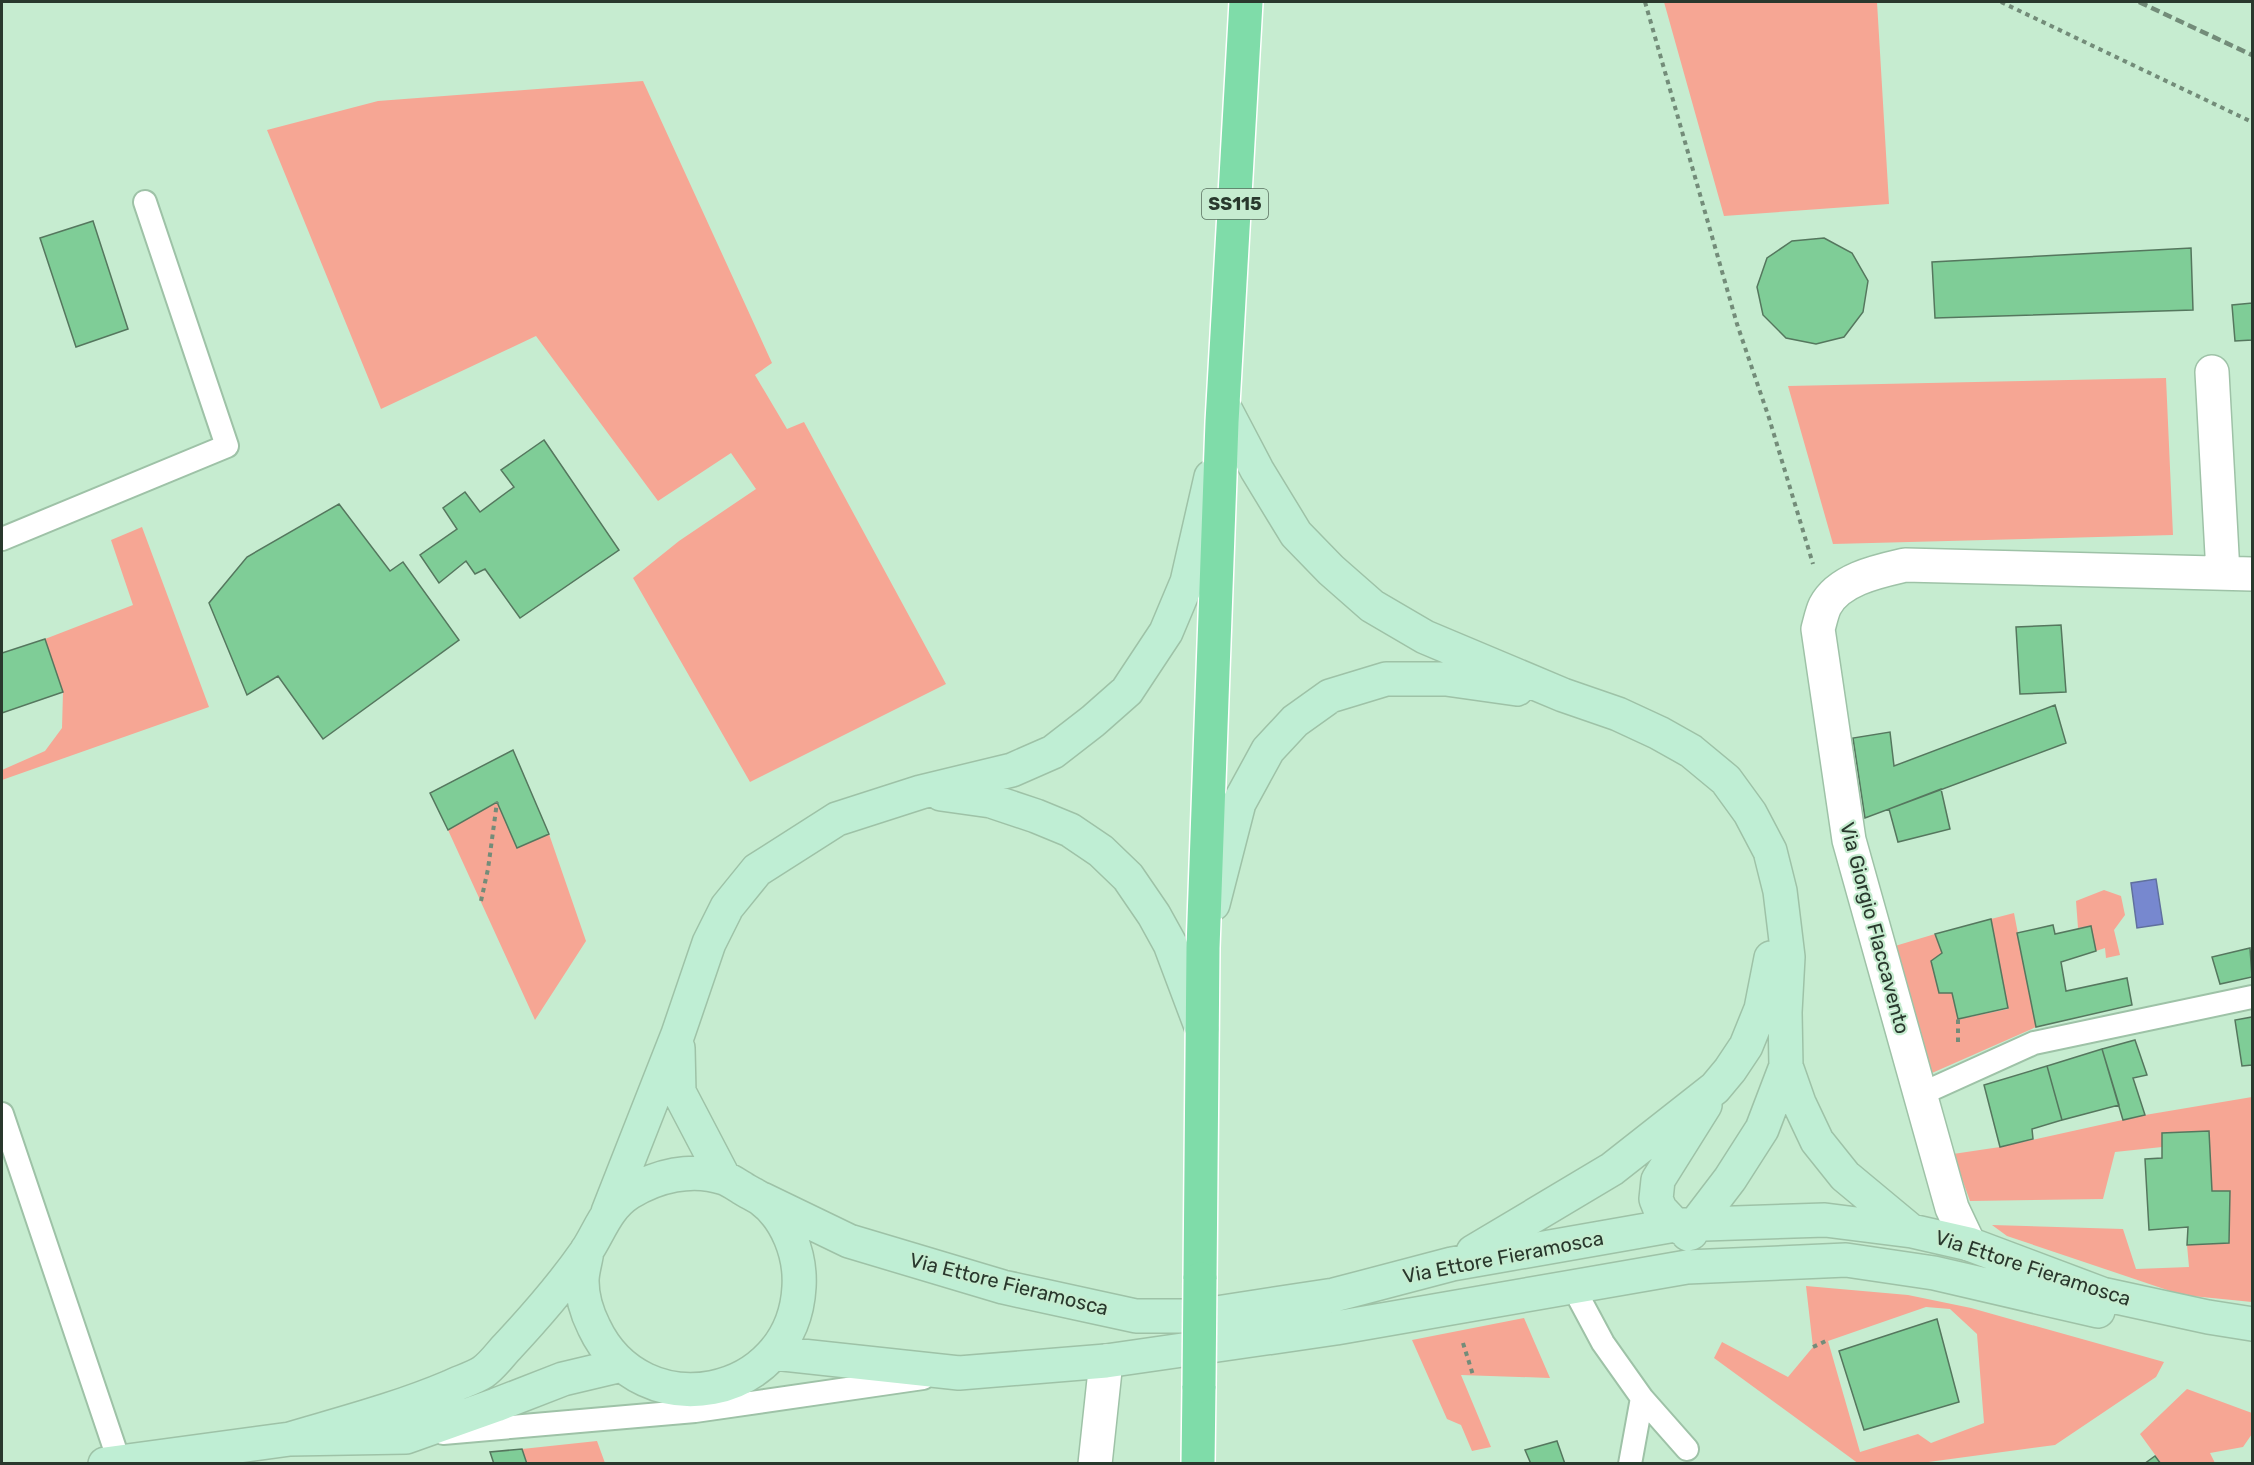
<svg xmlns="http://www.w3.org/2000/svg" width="2254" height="1465" font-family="Rubik,sans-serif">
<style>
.green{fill:#f6a694;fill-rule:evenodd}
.water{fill:#7788cf;stroke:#60709e;stroke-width:1.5}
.building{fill:#7fcd97;stroke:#55775e;stroke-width:1.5}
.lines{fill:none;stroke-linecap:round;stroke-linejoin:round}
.service-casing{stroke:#9ec2a7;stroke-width:26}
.minor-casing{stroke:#9ec2a7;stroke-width:36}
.secondary-casing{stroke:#9ec2a7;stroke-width:36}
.primary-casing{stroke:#fff;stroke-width:36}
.path{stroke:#738c79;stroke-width:4;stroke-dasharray:4.5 4.5;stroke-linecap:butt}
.service{stroke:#fff;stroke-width:22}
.minor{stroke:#fff;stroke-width:33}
.secondary{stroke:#bfeed4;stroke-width:33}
.primary{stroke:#7fdca9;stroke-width:33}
.rail{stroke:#738c79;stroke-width:4.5;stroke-dasharray:9 4.5;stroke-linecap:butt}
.primary-bridge-casing{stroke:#fff;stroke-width:36;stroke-linecap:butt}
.primary-bridge{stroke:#7fdca9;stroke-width:33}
.labels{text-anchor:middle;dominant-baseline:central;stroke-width:4.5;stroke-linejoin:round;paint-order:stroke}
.shield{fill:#c6ecd0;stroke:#586e5e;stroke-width:1.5}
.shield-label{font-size:18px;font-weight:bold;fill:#29382d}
.street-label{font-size:20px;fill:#29382d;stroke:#c6ecd0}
</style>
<rect width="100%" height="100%" fill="#c6ecd0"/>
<!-- green -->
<path class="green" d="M1664,2h213l12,202 -165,12z
M643,81l129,282 -17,12 32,54 17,-7 142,262 -196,98 -117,-204 46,-37 77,-52 -25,-36 -73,48 -122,-165 -155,73 -114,-279 111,-29z
M2166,378l7,157 -340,9 -45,-158z
M142,527l67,180 -207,73v-10l43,-19 17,-23 1,-36 -18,-53 88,-34 -22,-65z
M497,802l20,46 32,-14 37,107 -51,79 -87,-190z
M2104,890l17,6 4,19 -11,15 6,25 -14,3 -1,-10 -9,3 -5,-25 -13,2 -2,-27z
M2014,913l22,114 -104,46 -8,-15 -29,-112 40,-12 7,19 -11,8 8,31 13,1 7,26 49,-10 -17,-90z
M2252,1097v205l-70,-7 -175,-59 -15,-11 131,4 13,40 53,-2 -2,-22 42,-2 1,-52h-18l-4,-60 -46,2v14l-47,5 -12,47 -133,2 -17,-47 47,-7 145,-32z
M1806,1286l102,9 63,13 193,54 -8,15 -101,68 -134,18 -62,1 -145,-106 8,-16 66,35 25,-30zM1926,1307l24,2 27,25 7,89 -53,20 -13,-9 -58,18 -32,-111z
M1524,1318l26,60 -89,-3 30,72 -19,4 -11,-26 -14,-6 -35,-79z
M2187,1389l65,24v21l-9,13 -33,6 5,10h-54l-21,-29z
M597,1441l8,22h-78l-5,-14z"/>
<!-- water -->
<path class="water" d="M2156,879l7,45 -26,4 -6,-45z"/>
<!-- building -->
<path class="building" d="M93,221l35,108 -52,18 -36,-109z
M1824,238l28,15 16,28 -5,31 -19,25 -28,7 -30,-6 -23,-23 -6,-28 10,-29 25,-17z
M2191,248l2,62 -258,8 -3,-56z
M2252,303v37l-17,1 -3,-36z
M544,440l75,110 -99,68 -35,-49 -10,5 -9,-13 -27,22 -19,-28 37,-26 -14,-21 22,-16 15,20 34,-25 -13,-17z
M339,504l51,67 13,-9 56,78 -136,99 -45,-63 -31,19 -38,-92 38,-46z
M2061,625l5,67 -46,2 -4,-67z
M45,639l18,53 -61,21v-60z
M2055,705l11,38 -201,75 -12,-80 37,-6 4,34z
M513,750l36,84 -32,14 -20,-46 -49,28 -18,-37z
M1941,789l9,40 -52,13 -9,-33z
M1991,919l17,89 -50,11 -6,-26h-13l-8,-32 11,-8 -7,-19z
M2053,925l2,9 36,-8 5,25 -35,11 5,29 61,-13 5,27 -96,22 -19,-94z
M2250,948l2,29 -32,7 -8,-27z
M2252,1017v48l-10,1 -7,-46z
M2135,1040l12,35 -14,3 12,37 -22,5 -21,-71z
M2102,1049l17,56 -57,15 -15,-54z
M2047,1066l15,54 -30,9 1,10 -33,8 -16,-62z
M2209,1131l3,60h18l-1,52 -42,2 1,-18 -39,3 -4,-71 17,-1v-25z
M1937,1319l22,83 -95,28 -25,-79z
M1557,1441l8,23h-34l-6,-14z
M522,1449l5,15h-33l-4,-12z
M2155,1456l6,8h-17z"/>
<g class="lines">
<defs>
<path id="service" d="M2,539l225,-93 -82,-244
M1919,1095l115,-52 218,-46
M2,1114l117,347
M1573,1287l30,56 39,55 45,51
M443,1433l252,-22 228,-33
M1630,1464l12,-66"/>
<path id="minor" d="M2212,372l11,201
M1969,1244l-17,-36 -103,-368 -31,-211c2,-7 4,-17 7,-23 14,-27 54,-35 80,-41l347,9
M1095,1464l11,-103"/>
<path id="secondary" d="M1224,407l33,63 39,64 35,36 41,36 53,31 138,58 55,19 41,19 32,18 35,29 24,33 20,38 10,40 8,66 -3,55 1,54 13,37 18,38 28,35 65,54
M941,794l50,7 45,15 34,14 31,21 27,26 26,38 16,29 32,85
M1213,904l26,-101 29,-53 27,-29 35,-25 56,-17h60l71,10
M678,1048l1,44 45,86
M762,1199l87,42 154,46 133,29h61l137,-21 118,-31 223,-39 150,-5 87,11 57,13 133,50 106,23 44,7
M608,1212l70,-178 31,-91 18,-36 30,-37 80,-51 84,-27 91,-22 41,-18 40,-31 34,-30 39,-59 21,-50 24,-105
M1691,1233l-16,-8 -15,-16 -4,-10 2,-19 47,-75
M1688,1234l42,-55 32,-50 24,-63
M1473,1252l139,-83 103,-81 15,-18 16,-24 15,-37 10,-51
M774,1353l185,20 147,-12 230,-33 351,-61 159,-7 88,13 164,38
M290,1439c54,-16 108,-30 160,-52 10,-5 24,-9 33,-15 10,-7 18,-19 26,-27 27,-29 54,-60 77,-93 14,-21 20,-44 43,-59 27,-17 63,-26 95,-15 6,2 13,7 18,10 6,4 13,7 19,11 26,19 40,56 38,88 -6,113 -157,142 -205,40 -7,-14 -12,-30 -12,-46 0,-10 4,-21 5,-31
M105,1464l185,-25 116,-2 90,-32 67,-26 59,-14"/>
<path id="primary" d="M1200,1279l3,-331 19,-526 24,-420
M1198,1464l1,-78"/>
</defs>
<!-- service casing -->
<use href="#service" class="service-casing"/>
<!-- minor casing -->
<use href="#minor" class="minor-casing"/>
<!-- secondary casing -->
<use href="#secondary" class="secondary-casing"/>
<!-- primary casing -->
<use href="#primary" class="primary-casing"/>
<!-- path -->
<path class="path" d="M1645,2l92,322 32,94 44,146
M2001,2l251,120
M481,901l7,-32 9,-67
M1958,1042v-23
M1463,1343l10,32
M1813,1347l15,-7"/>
<!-- service -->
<use href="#service" class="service"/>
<!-- minor -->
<use href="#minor" class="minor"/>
<!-- secondary -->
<use href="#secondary" class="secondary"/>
<!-- primary -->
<use href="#primary" class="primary"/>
<!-- rail -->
<path class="rail" d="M2139,2l113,53"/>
<defs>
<path id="primary-bridge" d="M1199,1386l1,-107"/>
</defs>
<!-- primary-bridge casing -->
<use href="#primary-bridge" class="primary-bridge-casing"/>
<!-- primary-bridge -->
<use href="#primary-bridge" class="primary-bridge"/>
</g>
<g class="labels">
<!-- shield labels -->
<rect class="shield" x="1202" y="189" width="66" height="30" rx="4.5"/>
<g class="shield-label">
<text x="1235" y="204">SS115</text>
</g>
<!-- street labels -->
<g class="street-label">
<text transform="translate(1875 928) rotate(75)">Via Giorgio Flaccavento</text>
<text transform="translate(1503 1257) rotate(-11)">Via Ettore Fieramosca</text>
<text transform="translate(2033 1268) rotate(18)">Via Ettore Fieramosca</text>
<text transform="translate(1009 1284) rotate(14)">Via Ettore Fieramosca</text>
</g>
</g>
<!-- border -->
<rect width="2254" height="1465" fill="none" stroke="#29382d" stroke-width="6"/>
</svg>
